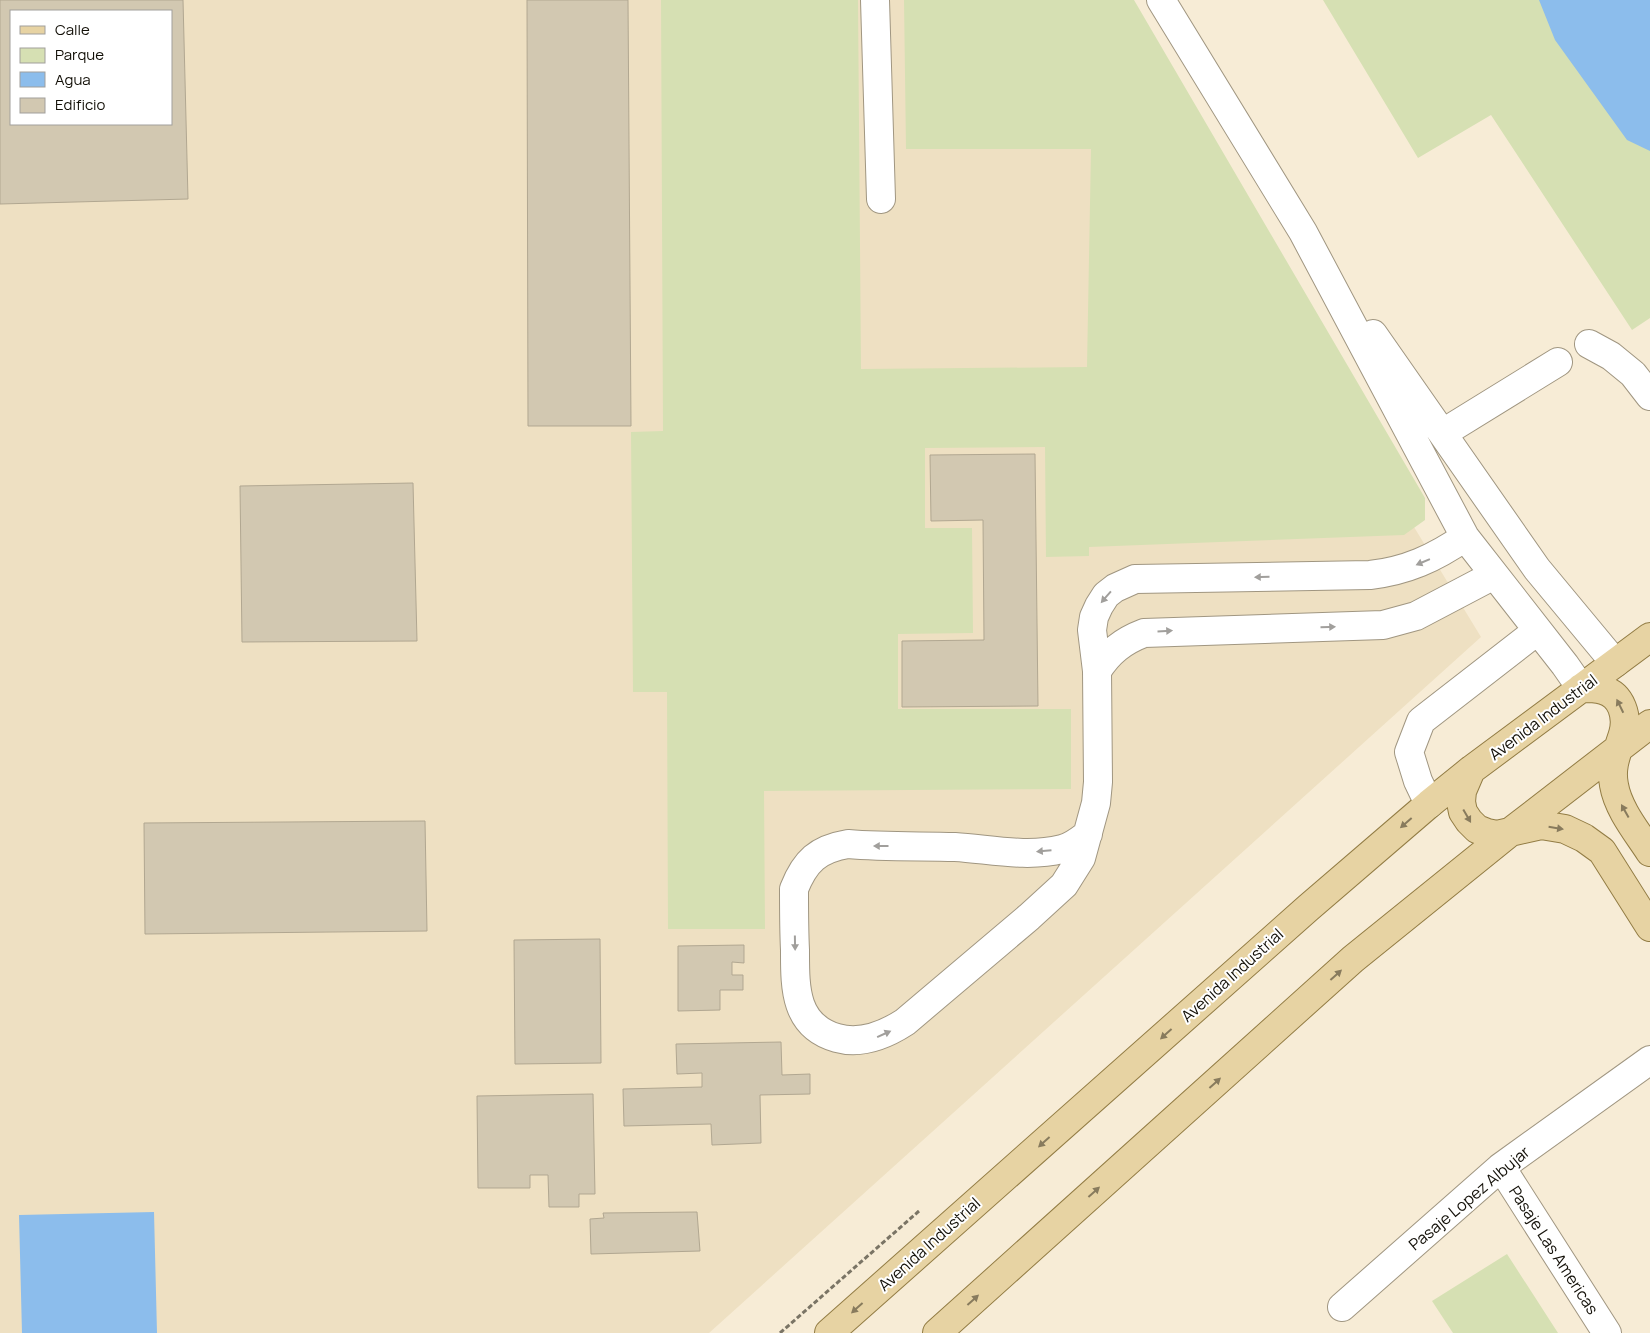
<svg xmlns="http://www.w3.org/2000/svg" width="1650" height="1333" font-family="Manrope,sans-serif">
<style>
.built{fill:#eee0c2;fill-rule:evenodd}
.green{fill:#d6e0b3}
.water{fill:#8cbdec}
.building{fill:#d2c8b1;stroke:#b1a791;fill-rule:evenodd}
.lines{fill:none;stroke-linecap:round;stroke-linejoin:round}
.minor-casing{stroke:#a09681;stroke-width:30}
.major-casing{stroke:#927c44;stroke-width:30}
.path{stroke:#7a7465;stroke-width:3;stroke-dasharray:5 2.5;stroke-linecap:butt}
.minor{stroke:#fff;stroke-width:28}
.major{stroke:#e7d3a3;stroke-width:28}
.oneway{fill:#a19f9c}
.oneway2{fill:#887b5d}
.labels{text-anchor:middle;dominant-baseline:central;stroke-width:4;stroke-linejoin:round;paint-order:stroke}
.street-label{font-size:16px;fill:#131008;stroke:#fff}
</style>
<rect width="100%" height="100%" fill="#f7ecd6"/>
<!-- built -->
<path class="built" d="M0,0h1093l388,637 -772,696h-709zM11,11h160v113h-160z"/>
<!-- green -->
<path class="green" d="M661,0h197l3,369 226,-2 4,-218h-185l-2,-149h230l291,498v22l-21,15 -315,12v9l-43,1 -1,-110 -120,1v80h47l1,105 -75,1v75h173v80l-307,2 1,138h-97l-1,-237h-34l-2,-260 32,-1z
M1323,0h327v318l-18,12 -141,-215 -73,43z
M1507,1254l51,79h-105l-21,-32z"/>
<!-- water -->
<path class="water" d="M1539,0h111v151l-23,-11 -72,-100z
M154,1212l3,121h-135l-3,-118z"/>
<!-- building -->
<path class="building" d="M0,0h183l5,199 -188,5zM11,11h160v113h-160z
M527,0h101l3,426h-103z
M1035,454l3,252 -136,1v-66l82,-1 -1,-120 -52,1 -1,-66z
M413,483l4,158 -175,1 -2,-156z
M425,821l2,110 -282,3 -1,-111z
M600,939l1,124 -86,1 -1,-124z
M744,945v18l-12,-1v13h11v15h-23v20l-42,1v-65z
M781,1042l1,33 28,-1v20l-50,1 1,48 -49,2 -1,-21 -87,2 -1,-37 79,-2v-14l-25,1 -1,-30z
M593,1094l2,100h-16v13h-30l-1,-32h-18v13h-52l-1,-92z
M697,1212l3,39 -109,3 -1,-35 14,-1 -1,-5z"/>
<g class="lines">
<defs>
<path id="minor" d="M875,0l6,199
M1161,0l142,232 162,305 100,128 16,23
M1373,334l164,235 78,94
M1589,344l22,12 22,18 17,22
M1443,433l115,-71
M1097,671c12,-19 26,-30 47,-38l239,-8 33,-9 78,-41
M1429,804l-11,-23 -9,-29 12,-31 116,-90
M1088,834c-8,6 -16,13 -26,15 -35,9 -73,0 -107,-2 -36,-1 -72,0 -107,-3 -30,5 -43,17 -54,45 0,20 0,41 1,61 0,37 -1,76 42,88 25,7 48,-3 68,-16l124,-105 35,-32 17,-27 15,-55 2,-21 -1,-111 -5,-41 2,-13 5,-11 7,-11 9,-7 20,-9 235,-4c36,-4 65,-17 95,-38
M1501,1167l106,166
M1342,1307l159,-140 149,-107"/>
<path id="major" d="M1581,688c7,0 15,0 22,2 19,5 25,27 20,44 -5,17 -13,32 -9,51 4,24 23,47 36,67
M1471,770l-9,21 -1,11 2,10 6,9 8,8 10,4 10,2 44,-10 24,4 19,9 18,13 48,76
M829,1333l479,-425 121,-104 42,-34 179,-133
M937,1333l416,-374 156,-126 141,-109"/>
</defs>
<!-- minor casing -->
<use href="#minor" class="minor-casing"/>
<!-- major casing -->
<use href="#major" class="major-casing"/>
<!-- path -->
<path class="path" d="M780,1333l139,-122"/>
<!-- minor -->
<use href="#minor" class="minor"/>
<!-- major -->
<use href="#major" class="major"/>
</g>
<!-- one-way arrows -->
<defs><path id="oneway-solid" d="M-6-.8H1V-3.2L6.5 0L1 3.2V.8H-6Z" transform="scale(1.25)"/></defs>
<g class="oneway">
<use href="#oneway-solid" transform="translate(1423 562) rotate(157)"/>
<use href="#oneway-solid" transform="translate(1262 577) rotate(179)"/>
<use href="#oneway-solid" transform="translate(1106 597) rotate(131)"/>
<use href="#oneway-solid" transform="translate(1328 627) rotate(-2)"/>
<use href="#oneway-solid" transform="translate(1165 631) rotate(-3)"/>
<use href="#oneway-solid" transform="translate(881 846) rotate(-180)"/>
<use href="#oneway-solid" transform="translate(1044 851) rotate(175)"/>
<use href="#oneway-solid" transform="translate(795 943) rotate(89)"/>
<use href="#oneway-solid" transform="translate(884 1034) rotate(-24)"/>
</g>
<g class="oneway2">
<use href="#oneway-solid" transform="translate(1620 706) rotate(-116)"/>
<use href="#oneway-solid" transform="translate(1625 811) rotate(-119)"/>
<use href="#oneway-solid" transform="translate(1467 816) rotate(60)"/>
<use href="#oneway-solid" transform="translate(1406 823) rotate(139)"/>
<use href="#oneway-solid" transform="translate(1556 828) rotate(9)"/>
<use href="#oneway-solid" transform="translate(1336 975) rotate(-42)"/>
<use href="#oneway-solid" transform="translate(1166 1034) rotate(138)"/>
<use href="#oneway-solid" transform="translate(1215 1083) rotate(-42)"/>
<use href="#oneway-solid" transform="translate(1044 1142) rotate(138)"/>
<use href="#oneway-solid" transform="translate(1094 1192) rotate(-42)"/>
<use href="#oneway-solid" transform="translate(973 1300) rotate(-42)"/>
<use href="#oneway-solid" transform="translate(857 1308) rotate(138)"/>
</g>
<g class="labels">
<!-- street labels -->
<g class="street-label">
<text transform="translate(1543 717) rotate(-37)">Avenida Industrial</text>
<text transform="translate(1232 975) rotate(-42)">Avenida Industrial</text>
<text transform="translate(1469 1198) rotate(-40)">Pasaje Lopez Albujar</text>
<text transform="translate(929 1244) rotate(-42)">Avenida Industrial</text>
<text transform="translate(1554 1250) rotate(57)">Pasaje Las Americas</text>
</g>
</g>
<!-- legend -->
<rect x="10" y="10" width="162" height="115" fill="#ffffff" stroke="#a19f9c"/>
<rect x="20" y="26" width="25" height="8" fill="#e7d3a3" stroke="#a19f9c"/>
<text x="55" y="35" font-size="15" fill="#131008">Calle</text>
<rect x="20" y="48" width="25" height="15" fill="#d6e0b3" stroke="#a19f9c"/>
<text x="55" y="60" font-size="15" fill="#131008">Parque</text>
<rect x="20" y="72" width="25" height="15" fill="#8cbdec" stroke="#a19f9c"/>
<text x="55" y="85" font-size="15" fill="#131008">Agua</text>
<rect x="20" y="98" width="25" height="15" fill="#d2c8b1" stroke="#a19f9c"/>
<text x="55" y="110" font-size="15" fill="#131008">Edificio</text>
</svg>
